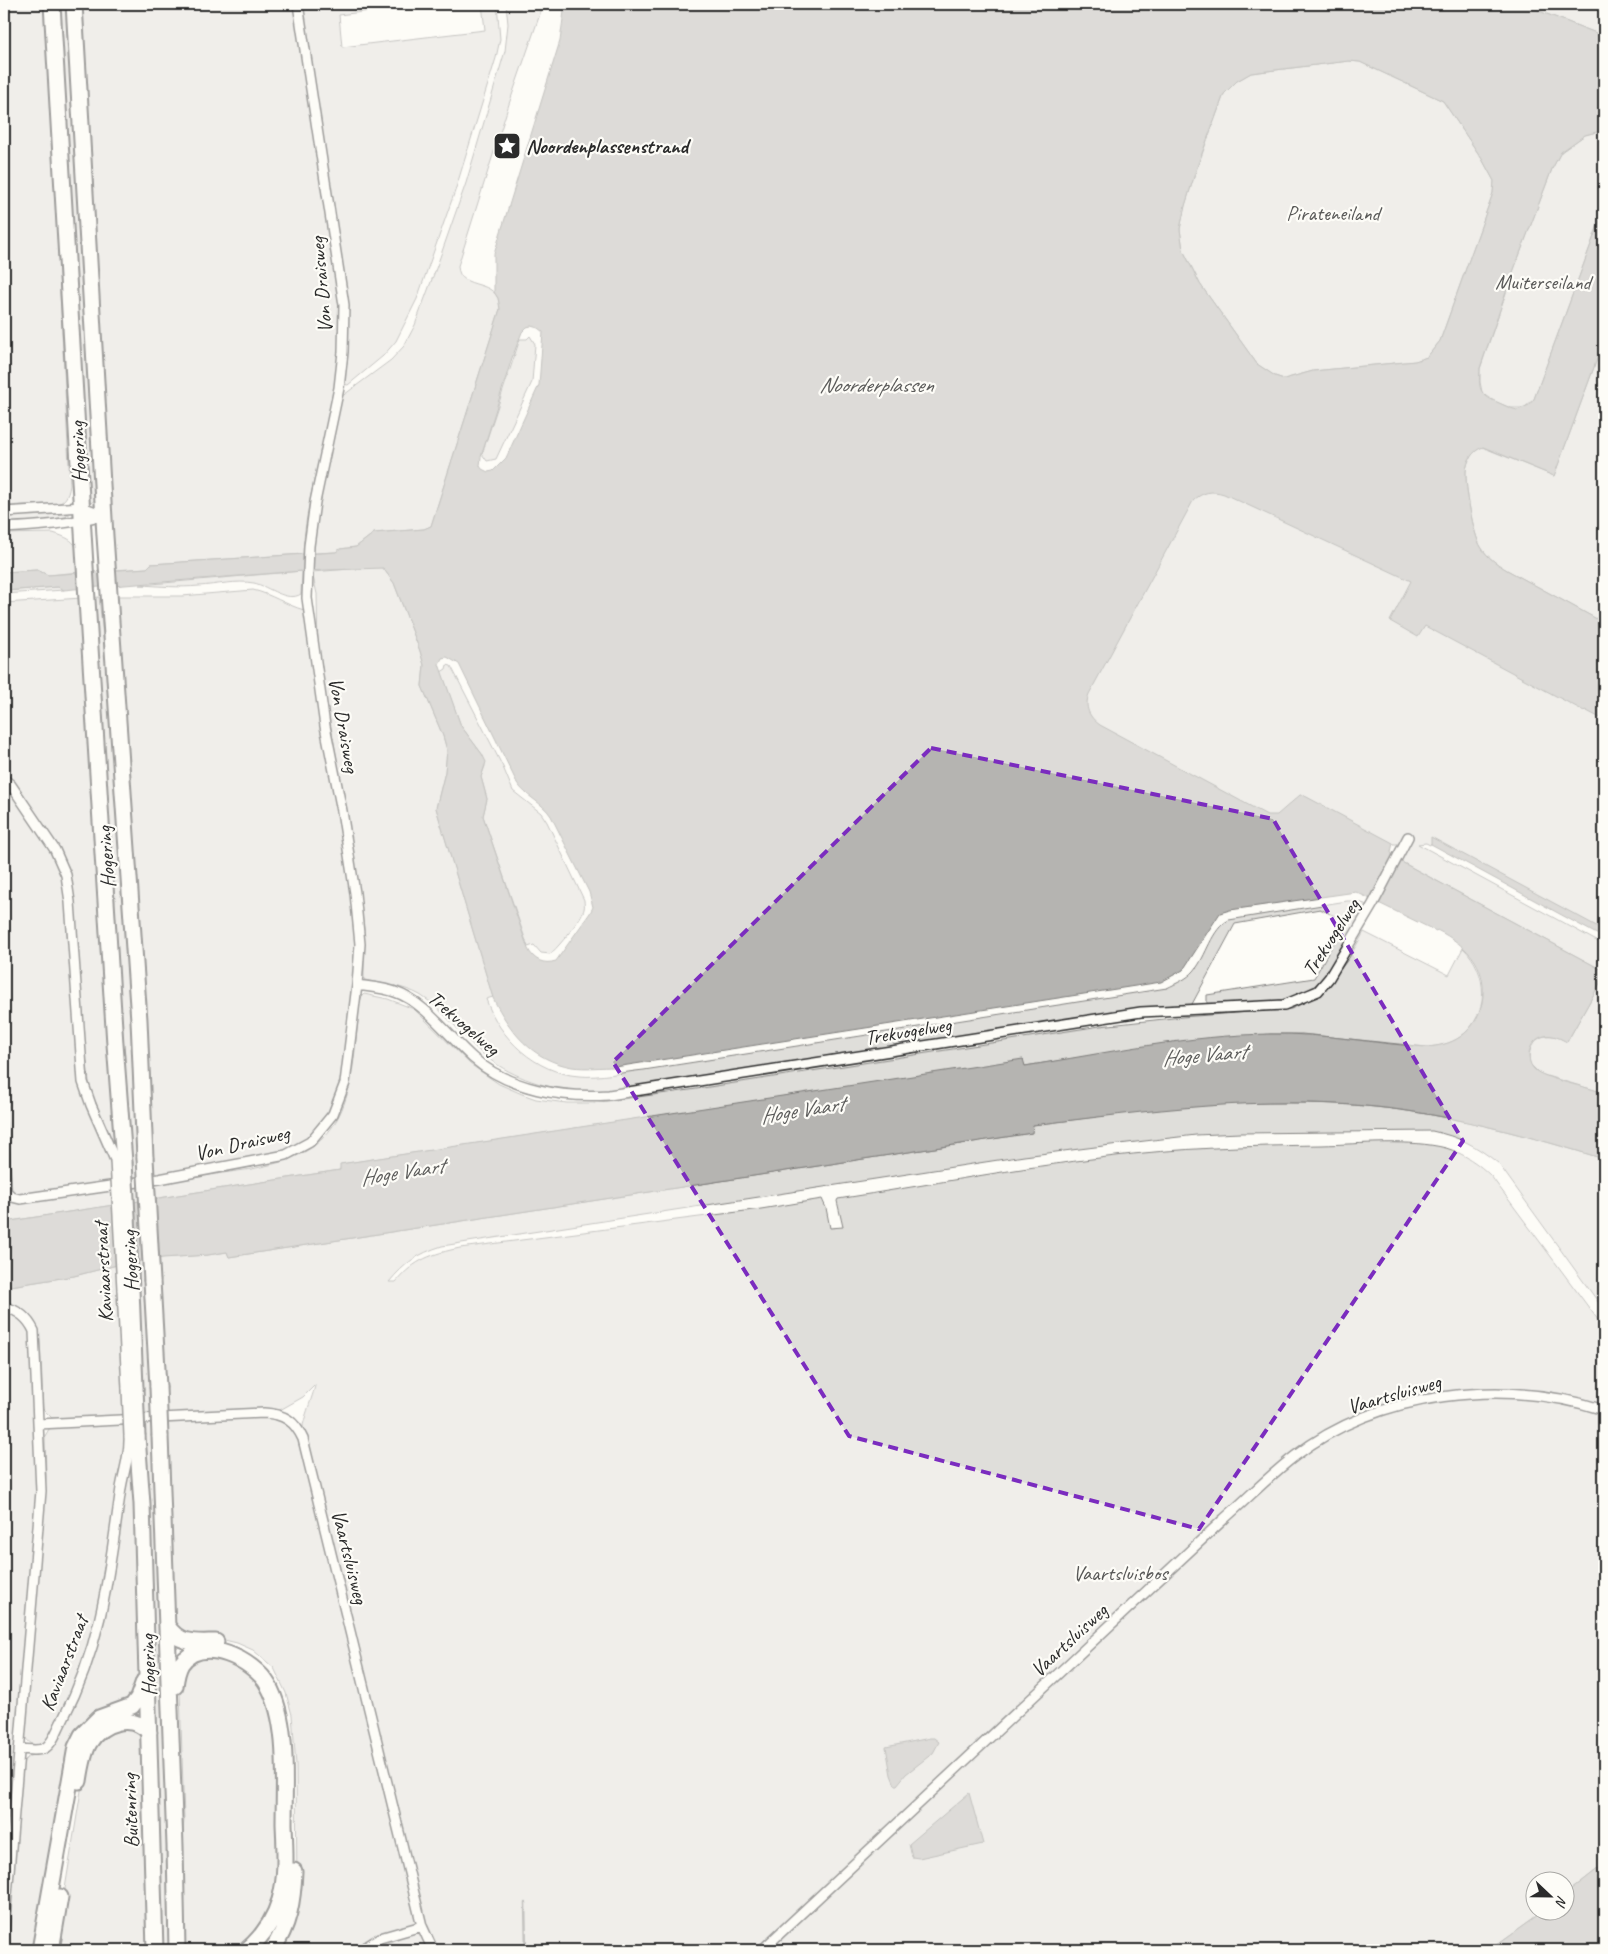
<svg xmlns="http://www.w3.org/2000/svg" width="1608" height="1954" font-family="Caveat,sans-serif">
<style>
.built{fill:#edece8}
.green{fill:#dfdeda;stroke:#858482}
.water{fill:#b5b4b1;stroke:#7e7d7b;fill-rule:evenodd}
.lines{fill:none;stroke-linecap:round;stroke-linejoin:round}
.stream{stroke:#7e7d7b;stroke-width:2.5}
.minor-casing{stroke:#2b2b2b;stroke-width:12}
.trunk-casing{stroke:#2b2b2b;stroke-width:19}
.minor{stroke:#fdfcf7;stroke-width:9}
.trunk{stroke:#fdfcf7;stroke-width:15}
.minor-bridge-casing{stroke:#2b2b2b;stroke-width:12;stroke-linecap:butt}
.trunk-bridge-casing{stroke:#2b2b2b;stroke-width:19;stroke-linecap:butt}
.minor-bridge{stroke:#fdfcf7;stroke-width:9}
.trunk-bridge{stroke:#fdfcf7;stroke-width:15}
.marked{fill:none;stroke:#7b2cbf;stroke-width:4;stroke-dasharray:10 6;stroke-linejoin:round}
.labels{text-anchor:middle;dominant-baseline:central;stroke-width:4.5;stroke-linejoin:round;paint-order:stroke}
.poi-label{font-size:21px;font-weight:bold;fill:#2b2b2b;stroke:#fdfcf7;text-anchor:start}
.park-label{font-size:21px;fill:#585857;stroke:#fdfcf7}
.street-label{font-size:21px;fill:#2b2b2b;stroke:#fdfcf7}
.water-label{font-size:22px;font-style:italic;fill:#5b5b5a;stroke:#fdfcf7}
</style>
<rect width="100%" height="100%" fill="#fdfcf7"/>
<filter id="ink" filterUnits="userSpaceOnUse"><feTurbulence type="fractalNoise" baseFrequency=".02" numOctaves="2"/><feDisplacementMap in="SourceGraphic" scale="10" xChannelSelector="R" yChannelSelector="G"/><feConvolveMatrix kernelMatrix="1 2 1 2 8 2 1 2 1" color-interpolation-filters="sRGB"/></filter>
<g filter="url(#ink)">
<!-- built -->
<path class="built" d="M4,1029l8,168 -8,1z"/>
<!-- green -->
<path class="green" d="M4,4h41l25,481c-3,28 -27,19 -47,20 -6,0 -13,1 -19,2z
M56,4h11l29,495 -5,4h-3z
M80,4h216l43,276c2,37 3,75 -4,112 -10,52 -30,109 -32,162l-152,10 -4,4 -34,2z
M327,4h74v3l-62,8 3,32 143,-17 -3,-26h15l3,35 -4,19 -41,133 -38,108 -21,42 -13,15 -35,29 -5,-1 4,-80 -2,-24 -43,-267 5,-7z
M506,4h34v10l-31,90 -51,162c1,27 41,9 42,43l-69,217 -7,3 -50,4 -18,14 -16,2 -4,3 -23,1 3,-42 25,-114 50,-37 13,-14 11,-21 23,-62 28,-80 39,-132 3,-27z
M1531,4h73v32l-65,-25 -5,-3z
M1349,61l11,1 83,39 39,58 12,22 -1,12 -53,148 -13,16 -11,4 -103,10 -29,8 -9,-3 -18,-12 -57,-80 -17,-34 -3,-21 5,-24 12,-37 27,-74 13,-13 14,-8z
M1604,130v79l-70,190 -10,9h-13l-25,-10 -4,-6 -2,-10v-13l33,-97 39,-103 9,-17 24,-17z
M530,336l5,8 -3,38 -36,77 -9,2 -5,-7 38,-115h7z
M1604,340v283l-97,-53c-10,-6 -20,-13 -26,-23 -8,-12 -16,-61 -15,-76 1,-10 6,-20 16,-24l72,29z
M1201,480l214,100 189,136v217l-173,-90 -1,2 -4,-2 -8,1 186,101v26l-206,-111 9,-16h-16l-116,-23 -202,-107z
M69,514v5l-65,5v-8z
M53,533c27,8 24,14 27,39l-32,3 -11,-5 -33,2v-38z
M376,567l7,1 11,15 26,68 4,14 -2,21 21,50 4,14 -2,22 -9,36 57,189 -7,2c13,39 50,74 93,77 21,2 44,-4 65,-6l523,-82c10,-5 20,-9 27,-17 13,-15 17,-42 35,-51l118,-19h8l10,3 1,4 -41,69c-32,31 -76,26 -118,28v-10l107,-17 32,-57 -26,-12 -85,15 -44,82 -519,76c-31,4 -63,11 -94,9 -30,-2 -65,-14 -89,-32 -25,-18 -42,-48 -69,-64 -16,-9 -37,-11 -55,-15l-1,-1v-50l-10,-74 -36,-200 -1,-61 -5,-22z
M302,571l-1,23c-14,9 -33,-8 -47,-11 -17,-3 -38,2 -55,3 -20,2 -39,0 -59,-1z
M58,587l6,3 -60,4v-3z
M253,590c18,4 33,15 51,20l26,162 26,144v54l-17,132 -26,34 -33,18 -128,23 -37,-581h67z
M99,597l13,129 9,125 21,327 -12,2 -38,-582z
M82,598l37,564 -29,-73 -6,-50 -11,-146 -7,-30 -16,-28 -33,-50 -8,-9 -5,-2v-171z
M447,665l4,1 52,101 10,24 28,22 6,9 37,78c0,3 1,6 0,9 -1,8 -27,40 -34,45l-9,-1 -7,-8 -6,2 -45,-131 4,-17 -6,-22 4,-11 -3,-12 -21,-28 -20,-54 5,-3z
M4,782l51,77 6,11 4,14 14,192 33,85 1,21 -93,14 -7,-3 -1,-3 -6,-67 -2,-7 5,-11 -5,-108z
M1364,932l85,43 14,-27c25,23 28,67 -3,89 -10,7 -21,9 -33,10l-125,-13h-32l-99,9 -146,23 -3,-6 -681,104 -1,6 -336,52v-19l248,-34c12,-3 25,-5 37,-10 69,-25 63,-97 71,-157l2,-6 2,-2 24,5 26,10 56,55 29,20 23,10 14,5 31,4h26l97,-13 410,-64 82,-9 109,-8 25,-12 14,-14 19,-25z
M1604,976v117l-64,-19 -10,-10c-4,-17 8,-33 27,-27 3,1 7,3 10,5z
M1239,1103c46,0 91,-1 136,4 79,8 154,29 229,52v151l-106,-147c-23,-18 -38,-26 -66,-32l-192,2 -44,2 -77,9 -95,12 -582,90c-25,8 -37,17 -53,36h7c19,-23 36,-28 64,-34l301,-39 61,-10 4,9 4,20 13,-1 -6,-26 1,-2c89,-14 179,-31 269,-42 71,-9 143,-11 215,-12 39,-1 88,-6 124,3 17,5 33,16 45,28l113,152v536l-38,30v-12h-30v30h6l-53,38h-1117l27,-12 -1,-6 -37,18h-84l20,-57 -1,-128 -4,-50 -6,-22 -12,-25 -21,-18 -16,-7 -21,-5 -32,-3 -8,-10 -3,-18 -7,-185 108,-5c25,10 25,25 32,48 -1,-12 -5,-27 -3,-39 1,-8 12,-36 12,-41l-12,12 -23,13 -114,4 -9,-156 51,-3 19,-3 2,5 802,-124 1,-8 117,-15z
M146,1260l8,155h-11l-8,-153z
M117,1265l8,151 -73,2 -9,-9c-1,-15 -1,-70 -6,-79 -8,-14 -19,-24 -33,-26v-17l70,-11z
M4,1311c13,4 19,9 26,22l9,148 -35,420z
M155,1422l17,528h-11l-18,-527z
M126,1424l1,25 -16,96 -19,97 -28,69 -18,33c-10,2 -15,2 -21,-7v-6l17,-194 4,-61 -1,-40 4,-7 8,-3z
M133,1446l8,228 -10,28 -37,15 -60,233h-27l15,-186c6,-10 13,-10 24,-13l31,-51 16,-41 17,-65 16,-119z
M221,1655l43,27 14,45 5,121 -10,63 -31,39h-59l-3,-88 4,-42 -4,-131 5,-21 13,-10z
M120,1725l23,7 8,218h-96l30,-184 8,-24z"/>
<!-- water -->
<path class="water" d="M565,4h966l3,4 5,3 65,25v94l-19,5 -24,17 -9,17 -39,103 -33,96c-1,20 -2,26 17,34 7,3 12,6 20,8l12,-5 5,-6 70,-190v131l-50,136 -71,-29c-11,4 -16,14 -17,24 -1,15 7,64 15,76 6,10 16,17 26,23l97,53v97l-19,-10 -1,1 -159,-85 -7,11 -28,-16 21,-40 -187,-87c-12,-4 -22,-2 -31,7l-104,193c-5,13 0,23 11,31l167,90h10l23,-20h3l90,48 -2,9 3,6 210,113v5l-37,66c-6,-3 -14,-8 -22,-6 -15,2 -21,22 -11,33 9,10 55,18 70,24v66c-75,-23 -150,-44 -228,-52 -115,-12 -229,4 -343,18l-1,8 -803,124 -2,-5 -19,3 -45,3 -46,7 -43,11 -70,11v-65l336,-52v-6l683,-105 2,7c81,-13 164,-31 246,-32 53,-1 104,10 156,13 11,-1 23,-3 33,-10 24,-16 30,-52 15,-76 -8,-13 -24,-24 -38,-31l-1,1 -80,-39 -126,18 -10,3 -37,57 -22,12 -546,85c-14,0 -29,2 -43,0 -40,-7 -62,-35 -79,-69l-57,-190 9,-36 2,-22 -4,-14 -21,-50 2,-21 -4,-14 -26,-68 -11,-15 -81,3 -228,18 -10,1 -6,-3 -54,4v-19l33,-2 11,5 99,-7 4,-4 185,-12 4,-3 16,-2 18,-14 50,-4 7,-3 69,-217 -2,-11 -4,-6v-38l66,-213zM1349,61l11,1 83,39 39,58 12,22 -1,12 -53,148 -13,16 -12,4 -102,10 -29,8 -9,-3 -18,-12 -57,-80 -17,-34 -3,-21 5,-23 12,-39 27,-73 13,-13 14,-8zM531,326l7,2 5,4 -4,53 -33,73 -13,13 -5,1 -6,-3 -2,-3 1,-9 31,-99 10,-26 5,-5zM447,657l12,7 58,119c9,14 25,19 34,33l38,76 4,15 -3,6 -34,48c-13,4 -22,-1 -28,-12l-45,-133 4,-17 -6,-22 5,-15 -4,-8 -21,-28 -22,-62 3,-6z
M1431,837l173,93v8l-173,-94z
M930,1738h4l5,4 -6,11 -27,21 -9,11h-2l-4,-10 -5,-28z
M969,1793l14,51 -64,14 -7,-1 -3,-13z
M1604,1864v83l-4,3h-111l53,-38h24v-18z"/>
<g class="lines">
<!-- stream -->
<path class="stream" d="M525,1903l1,47"/>
<defs>
<path id="minor" d="M4,512l78,-5 22,8
M4,528c34,-2 67,-4 99,-13
M4,779l7,6 44,65 11,25 4,27 13,180 8,23 24,55
M357,985c12,2 27,3 38,7 30,10 54,45 78,66 37,32 89,40 136,37l532,-83 143,-7 34,-14 11,-13 44,-74 35,-67
M4,1143l2,48 6,6 8,2 139,-20 127,-24 24,-13 23,-28 12,-31 12,-98 3,-41 -5,-51 -13,-82 -17,-85 -18,-128 2,-52 6,-44 24,-114 4,-36 1,-47 -46,-301
M122,1289l5,100
M4,1307c14,3 24,11 30,24l7,160 -37,440
M39,1424l225,-11c20,1 31,8 39,26l119,487 11,24
M19,1749c8,0 19,3 26,-1 9,-6 13,-21 18,-29 40,-77 46,-148 58,-231 3,-18 9,-33 8,-52
M361,1950l19,-12 42,-12
M762,1950l462,-431c24,-21 46,-44 71,-63 84,-65 210,-78 309,-46"/>
<path id="trunk" d="M52,4l35,596 28,444 9,118
M74,4l31,532 34,484 6,138
M152,1281l6,106
M131,1289l4,99
M137,1436l5,68 13,446
M160,1436l15,410 2,104
M168,1627c12,18 28,15 48,15
M175,1686c1,-8 2,-15 6,-22 21,-30 73,-4 87,21 21,37 16,97 16,139 1,25 3,52 -4,76 -6,20 -18,37 -33,50
M79,1781c2,-13 4,-27 10,-38 13,-21 42,-30 60,-11
M40,1950l36,-203 6,-12 17,-17 33,-12 6,-8 6,-17
M51,1950l9,-53
M272,1950c17,-24 21,-50 22,-79"/>
</defs>
<!-- minor casing -->
<use href="#minor" class="minor-casing"/>
<!-- trunk casing -->
<use href="#trunk" class="trunk-casing"/>
<!-- minor -->
<use href="#minor" class="minor"/>
<!-- trunk -->
<use href="#trunk" class="trunk"/>
<defs>
<path id="minor-bridge" d="M115,1160l7,129
M127,1389l2,47"/>
<path id="trunk-bridge" d="M145,1158l7,123
M124,1162l7,127
M158,1387l2,49
M135,1388l2,48"/>
</defs>
<!-- minor-bridge casing -->
<use href="#minor-bridge" class="minor-bridge-casing"/>
<!-- trunk-bridge casing -->
<use href="#trunk-bridge" class="trunk-bridge-casing"/>
<!-- minor-bridge -->
<use href="#minor-bridge" class="minor-bridge"/>
<!-- trunk-bridge -->
<use href="#trunk-bridge" class="trunk-bridge"/>
</g>
</g>
<!-- marked area -->
<path d="M0 0H1608V1954H0ZM931,748l342,71 190,322 -264,388 -350,-93 -236,-374z" fill="#fdfcf7" fill-opacity=".55" fill-rule="evenodd"/>
<path class="marked" d="M931,748l342,71 190,322 -264,388 -350,-93 -236,-374z"/>
<!-- icons -->
<defs>
<symbol id="sight-square" viewBox="-11 -11 22 22"><rect x="-9" y="-9" width="18" height="18" rx="4" fill="#2b2b2b" stroke="#fdfcf7"/><path d="M0-6L1.8-2.2L6-1.7L2.9 1.2L3.7 5.4L0 3.3L-3.7 5.4L-2.9 1.2L-6-1.7L-1.8-2.2Z" fill="#fff"/></symbol>
</defs>
<g fill-rule="evenodd">
<use href="#sight-square" x="491" y="130" width="32" height="32"/>
</g>
<g class="labels">
<!-- poi labels -->
<g class="poi-label">
<text x="526" y="146">Noordenplassenstrand</text>
</g>
<!-- park labels -->
<g class="park-label">
<text x="1333" y="213">Pirateneiland</text>
<text x="1543" y="282">Muiterseiland</text>
<text x="1120" y="1573">Vaartsluisbos</text>
</g>
<!-- street labels -->
<g class="street-label">
<text transform="translate(321 285) rotate(-95)">Von Draisweg</text>
<text transform="translate(78 452) rotate(-93)">Hogering</text>
<text transform="translate(344 725) rotate(80)">Von Draisweg</text>
<text transform="translate(106 857) rotate(-94)">Hogering</text>
<text transform="translate(1331 937) rotate(-57)">Trekvogelweg</text>
<text transform="translate(464 1023) rotate(41)">Trekvogelweg</text>
<text transform="translate(908 1031) rotate(-9)">Trekvogelweg</text>
<text transform="translate(242 1143) rotate(-13)">Von Draisweg</text>
<text transform="translate(130 1261) rotate(-93)">Hogering</text>
<text transform="translate(103 1272) rotate(-93)">Kaviaarstraat</text>
<text transform="translate(1394 1394) rotate(-16)">Vaartsluisweg</text>
<text transform="translate(350 1557) rotate(76)">Vaartsluisweg</text>
<text transform="translate(1069 1640) rotate(-43)">Vaartsluisweg</text>
<text transform="translate(64 1663) rotate(-69)">Kaviaarstraat</text>
<text transform="translate(148 1665) rotate(-92)">Hogering</text>
<text transform="translate(130 1811) rotate(-92)">Buitenring</text>
</g>
<!-- water labels -->
<g class="water-label">
<text x="876" y="385">Noorderplassen</text>
<text transform="translate(1204 1055) rotate(-5)">Hoge Vaart</text>
<text transform="translate(802 1110) rotate(-9)">Hoge Vaart</text>
<text transform="translate(402 1172) rotate(-9)">Hoge Vaart</text>
</g>
</g>
<!-- margin -->
<rect width="1608" height="1954" fill="none" stroke="#fdfcf7" stroke-width="20"/>
<rect x="10" y="10" width="1588" height="1934" fill="none" stroke="#2b2b2b" stroke-width="2" filter="url(#ink)"/>
<!-- north arrow -->
<g transform="translate(1550 1896) rotate(112)"><circle r="24" fill="#fdfcf7" stroke="#a9a8a5"/>
<path d="M0-4L9 19L0 12L-9 19Z" fill="#2b2b2b"/>
<text y="-8" font-size="14" font-weight="bold" text-anchor="middle" fill="#2b2b2b">N</text>
</g>
</svg>
